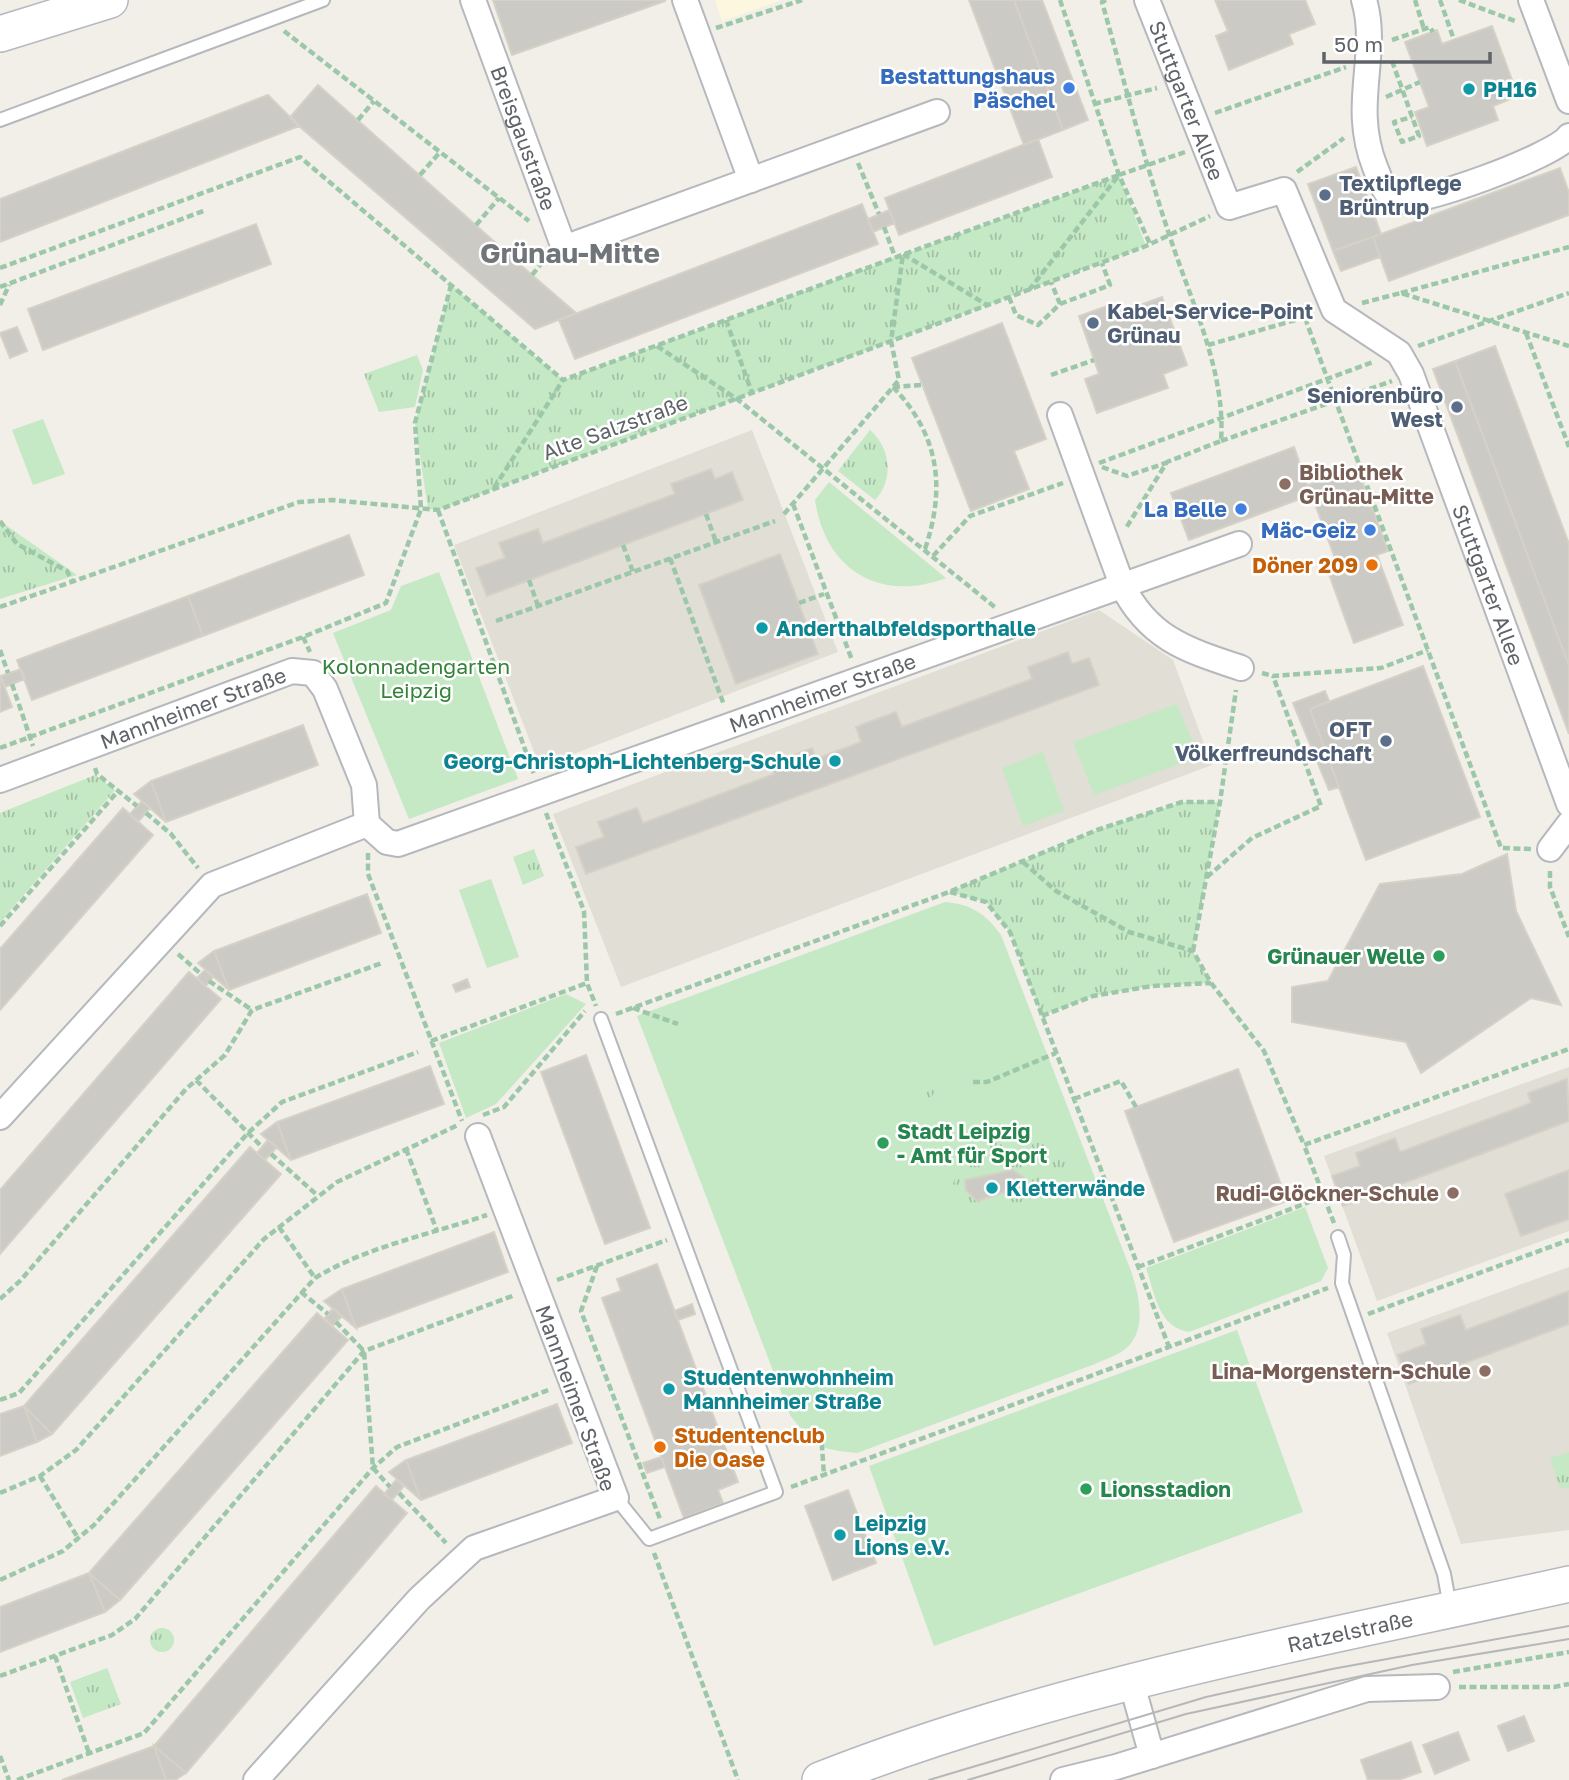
<svg xmlns="http://www.w3.org/2000/svg" width="1569" height="1780" font-family="'Golos Text',sans-serif">
<style>
.commercial{fill:#fef7e0}
.education{fill:#e1ded6}
.green{fill:#c5e8c5}
.park{fill:url(#park-tufts)}
.building{fill:#cccac5;stroke:#d6d1c6;stroke-width:2}
.lines{fill:none;stroke-linecap:round;stroke-linejoin:round}
.lane-casing{stroke:#b5b8bc;stroke-width:16}
.street-casing{stroke:#b5b8bc;stroke-width:28}
.secondary-casing{stroke:#b6babf;stroke-width:38}
.path{stroke:#9cc7a9;stroke-width:4.5;stroke-dasharray:7 3.5;stroke-linecap:butt}
.lane{stroke:#fff;stroke-width:12}
.street{stroke:#fff;stroke-width:24}
.secondary{stroke:#fff;stroke-width:35}
.tram{stroke:#b6b7b8;stroke-width:2}
.shop-dot{fill:#3f7fe0;stroke:#fff;stroke-width:2.5}
.culture-dot{fill:#0f9aa8;stroke:#fff;stroke-width:2.5}
.service-dot{fill:#5c6f8a;stroke:#fff;stroke-width:2.5}
.education-dot{fill:#8d6e63;stroke:#fff;stroke-width:2.5}
.food-dot{fill:#e8710a;stroke:#fff;stroke-width:2.5}
.leisure-dot{fill:#2e9e5b;stroke:#fff;stroke-width:2.5}
.labels{text-anchor:middle;dominant-baseline:central;stroke-width:5;stroke-linejoin:round;paint-order:stroke}
.shop-label{font-size:21px;font-weight:bold;fill:#366cbe;stroke:#fff;text-anchor:end}
.culture-label{font-size:21px;font-weight:bold;fill:#0d838f;stroke:#fff;text-anchor:start}
.street-label{font-size:21px;fill:#5f6368;stroke:#fff}
.service-label{font-size:21px;font-weight:bold;fill:#4e5e75;stroke:#fff;text-anchor:start}
.education-label{font-size:21px;font-weight:bold;fill:#785e54;stroke:#fff;text-anchor:end}
.food-label{font-size:21px;font-weight:bold;fill:#c56008;stroke:#fff;text-anchor:end}
.park-label{font-size:21px;fill:#348238;stroke:#fff}
.leisure-label{font-size:21px;font-weight:bold;fill:#27864d;stroke:#fff;text-anchor:start}
.district-label{font-size:28px;font-weight:bold;fill:#70757a;stroke:#fff}
</style>
<defs>
<pattern id="park-tufts" width="24" height="20" patternUnits="userSpaceOnUse" patternTransform="scale(1.75)"><rect width="24" height="20" fill="#c5e8c5"/><path d="M3 7l-1-3M5 7V3M7 7l1-3M15 17l-1-3M17 17v-4M19 17l1-3" fill="none" stroke="#a3c0a4"/></pattern>
</defs>
<rect width="100%" height="100%" fill="#f1efe8"/>
<!-- commercial -->
<path class="commercial" d="M715,0h67l-60,21z"/>
<!-- education -->
<path class="education" d="M752,430l86,222 -298,115 -86,-222z
M1099,610l74,50 39,105 -591,222 -68,-173z
M1569,1067v164l-192,70 -53,-145z
M1569,1267v263l-108,14 -74,-211z"/>
<!-- green -->
<path class="green" d="M43,419l22,55 -32,11 -21,-55z
M829,482l117,96c-66,25 -121,-8 -131,-78z
M439,572l79,207 -109,40 -76,-186 58,-23 10,-24z
M1177,704l22,53 -105,38 -21,-53z
M1043,752l21,59 -41,15 -21,-58z
M491,879l28,78 -32,11 -28,-78z
M945,902c26,2 41,12 56,33l130,336c8,23 17,60 -6,78 -8,7 -20,10 -30,15l-238,89c-40,-4 -43,-7 -67,-38l-153,-399z
M566,994l20,10 -90,100 -30,14 -27,-75z
M1305,1207l23,61 -7,13 -132,51c-31,-5 -34,-38 -43,-64z
M1237,1330l66,182 -369,134 -65,-180z"/>
<!-- park -->
<path class="park" d="M1119,175l27,71 -708,264 -10,-1 -13,-86 36,-138 112,95z
M417,355l6,15 -8,37 -36,5 -15,-38z
M870,430c21,18 24,50 5,70l-37,-29z
M0,521l77,54 -77,24z
M95,775l20,15 -115,132v-109z
M1182,802h38l-27,149 18,32 -59,3 -59,10 -51,20 -32,-84 -24,-30 -37,-10 148,-62z
M534,849l10,27 -21,9 -10,-28z
M940,1079l-10,22 14,11 -4,4 -17,-11 -20,4 -1,-5 4,-1 -2,-18z
M1010,1138c18,6 34,4 52,7l10,27c-22,16 -62,43 -90,37 -12,-2 -23,-16 -29,-25 10,-31 29,-37 57,-46z
M1569,1452v36h-9l-10,-30z
M150 1640a12 12 0 1 1 24 0a12 12 0 1 1-24 0Z
M107,1668l14,36 -38,14 -13,-36z"/>
<!-- building -->
<path class="building" d="M493,0h172v1l-153,54z
M969,0h45l49,130 -39,15z
M1014,0h28l46,120 -25,10z
M1215,0h90l10,24 -26,10 4,10 -64,26 -13,-34 12,-5z
M1492,26l26,70 -25,10 5,14 -71,26 -12,-34 14,-5 -24,-65 32,-12 5,14z
M318,85l214,190 44,38 -41,16 -236,-203 -8,-10z
M268,95l31,31 -299,116v-43z
M1038,139l14,38 -153,58 -14,-37z
M1356,167l25,67 -48,17 -25,-67z
M1560,168l9,25v22l-180,66 -16,-44z
M862,204l16,40 -303,115 -16,-39z
M889,210l6,13 -22,9 -5,-13z
M256,224l15,40 -228,86 -15,-41z
M1373,237l7,20 -39,14 -8,-20z
M1162,297l25,68 -24,9 5,14 -71,25 -12,-34 14,-5 -20,-58 31,-11 3,10z
M1002,323l44,116 -32,12 15,38 -58,22 -59,-153z
M17,327l10,24 -17,7 -10,-25z
M1495,346l74,198v122l-114,-305z
M1455,361l114,305v68l-136,-365z
M1294,447l17,48 -122,45 -18,-47z
M1357,467l31,84 -49,18 -31,-84z
M711,469l4,10 17,-7 11,28 -256,96 -11,-28 29,-10 -6,-15 39,-14 5,14 132,-49 -4,-10z
M349,535l15,40 -161,61 -15,-40z
M780,554l38,100 -82,30 -37,-99z
M1377,555l26,70 -49,18 -25,-69z
M188,596l15,40 -171,64 -15,-40z
M1068,652l4,12 17,-6 10,27 -513,189 -10,-27 28,-10 -6,-15 39,-14 6,15 131,-49 -3,-10 41,-16 4,11 45,-17 -5,-15 18,-7 22,-8 6,15 130,-48 -4,-12z
M1423,666l57,151 -114,43 -56,-151z
M21,669l4,10 -20,8 -4,-11z
M0,675l12,32 -12,5z
M1325,691l4,10 -19,8 29,78 -10,3 -36,-87z
M303,725l15,40 -152,57 -15,-41z
M151,781l15,41 -32,-28z
M142,801l8,7 -12,14 -8,-8z
M123,808l30,27 -153,175v-61z
M1507,854l9,57 45,94 -30,-7 -110,75 -15,-31 -114,-20v-35l36,-6 52,-97 82,-10z
M367,894l14,39 -152,57 -15,-39z
M214,951l15,39 -31,-27z
M205,970l8,7 -7,9 -9,-8z
M189,972l32,27 -221,255v-64z
M467,979l3,8 -14,5 -3,-7z
M586,1055l64,173 -45,16 -64,-172z
M430,1066l14,38 -153,56 -14,-38z
M1238,1069l49,132 -113,41 -49,-131z
M1567,1079l2,42 -226,85 -11,-30 28,-10 -4,-13 39,-15 5,14 131,-49 -3,-10z
M277,1122l14,38 -30,-26z
M268,1140l9,7 -12,13 -8,-7z
M250,1147l31,27 -229,260 -28,-28z
M1013,1170l11,8 -1,8 -46,15 -11,-11 -1,-10z
M1569,1170v49l-48,17 -16,-42z
M494,1232l14,40 -152,56 -14,-39z
M657,1264l81,218 -20,8 5,13 -39,15 -82,-220 19,-7 -4,-12z
M342,1289l14,39 -32,-27z
M1569,1291v33l-160,60 -11,-29 28,-11 -5,-15 39,-14 6,15z
M692,1304l3,10 -17,6 -4,-9z
M333,1308l9,8 -9,10 -9,-7z
M317,1313l31,27 -228,260 -31,-27z
M557,1404l15,39 -151,57 -15,-40z
M24,1406l13,36 -37,14v-42z
M24,1406l28,28 -15,8z
M661,1457l4,10 -18,6 -4,-10z
M406,1460l15,40 -32,-28z
M396,1480l8,6 -12,14 -8,-6z
M376,1486l31,27 -221,260 -32,-27z
M848,1490l28,73 -43,17 -28,-74z
M89,1573l31,27 -15,12z
M89,1573l16,39 -105,40v-45z
M1524,1716l10,25 -26,10 -10,-25z
M1458,1732l11,28 -34,14 -12,-29z
M1411,1742l10,30 -23,8h-30l-7,-20z
M154,1746l32,27 -11,7h-9z
M154,1746l12,34h-104z"/>
<g class="lines">
<defs>
<path id="lane" d="M0,120l323,-120
M601,1019l175,473 -127,47 -33,-41
M1338,1237l6,18 -2,28 102,291 6,33"/>
<g id="street">
<path id="s1" d="M473,0l91,248 373,-136"/>
<path d="M685,0l66,180"/>
<path id="s2" d="M1147,0l82,207 55,-17 50,120 65,43 12,21 158,430"/>
<path d="M1364,0c16,55 -14,104 11,167 5,12 8,25 19,33 22,7 161,-44 175,-64"/>
<path d="M1531,0l38,101"/>
<path d="M1060,415l62,170c27,54 65,65 119,83"/>
<path id="s3" d="M0,780l292,-109 21,2 12,16 39,96 3,39 20,18 11,2 841,-300"/>
<path d="M1550,849l19,-25"/>
<path d="M0,1117l212,-232 155,-61"/>
<path d="M1131,1681l21,75"/>
<path d="M256,1780l163,-181 55,-51 142,-50 -138,-362"/>
<path d="M1063,1780l53,-13 251,-78 70,-2"/>
</g>
<g id="secondary">
<path d="M0,34l110,-34"/>
<path id="s4" d="M820,1780c241,-95 497,-140 749,-196"/>
</g>
</defs>
<!-- lane casing -->
<use href="#lane" class="lane-casing"/>
<!-- street casing -->
<use href="#street" class="street-casing"/>
<!-- secondary casing -->
<use href="#secondary" class="secondary-casing"/>
<!-- path -->
<path class="path" d="M1060,0l59,175 31,69
M1106,0l-4,2c22,78 42,158 68,235 21,65 56,134 51,204l-54,21 -41,66
M1415,0l9,29
M1440,0l14,40
M1459,0l56,21
M716,28l86,-28
M284,31l245,190
M1392,40l38,-13 3,5
M1392,61l27,75 -17,6 -8,-20 18,-5
M1386,97l34,-15
M1094,104l63,-16
M1215,113l131,-46
M358,120l16,-19
M858,163l21,51
M1297,172l47,-34
M420,175l20,-23
M1119,175l66,-23
M476,225l23,-27
M884,227l11,30
M0,268l300,-111 263,223 556,-205 -90,115
M532,275l13,-16
M0,287l206,-77
M1401,293l168,-46
M1009,297l7,18 22,10 22,-21 -9,-22
M1362,303l39,-10 168,53
M1060,304l50,-19 -8,-22
M0,305l9,-20
M1305,318l196,530 30,1
M726,320l26,73
M1526,333l43,114
M1208,345l98,-28
M657,346l80,53 259,209
M1418,346l151,-53
M1051,375l43,-15
M893,387c46,48 53,100 32,162
M893,387l29,-2
M1221,441l171,-60
M1099,463l274,-101
M1102,467l25,9 39,-13
M494,488l69,-108
M793,504l59,156
M438,510l96,264
M706,514l10,28
M784,514l115,-134 -8,-39 12,-87 84,51
M0,521l17,23 50,27 5,10
M623,545l10,27
M933,556l37,-40 93,-33
M670,558l54,147
M529,580l9,26
M799,603l25,-9
M0,607l299,-105 33,-2 106,10 708,-264 64,-30
M496,621l279,-100
M303,637l7,15
M0,650l8,23
M1262,673l11,3 108,-8 47,-18
M12,684l21,62
M0,748l303,-111 83,-34 35,-94 -6,-86 36,-138
M95,768l2,6 40,32
M146,813l25,21 27,34
M546,813l38,98 3,72
M368,853v21l94,247
M1023,862l33,29 73,41 64,19 18,32 53,68 40,94
M1550,871v16l19,50
M1207,877l45,-39 69,-32 -48,-130
M950,892l36,10 24,30 159,415
M0,926l119,-136
M1193,951l27,-149 16,-112
M178,954l23,20
M209,981l43,29
M633,1008l45,16
M616,1014l333,-122 148,-62 85,-28h38
M1042,1016l51,-20 59,-10 59,-3
M431,1041l156,-58 9,23
M196,1080l66,67
M973,1082h14l69,-29
M1074,1099l47,-18 15,26
M483,1115l21,-8 81,-96
M406,1149l31,82
M271,1154l46,41
M1334,1223l-30,-78 265,-96
M279,1227l36,51
M597,1266l-16,45 79,208
M1138,1267l187,-71
M557,1280l110,-40
M301,1292l27,22
M0,1299l20,-18 166,-192 39,-34 27,-45 130,-47
M1368,1314l201,-74
M336,1322l28,29 9,117 17,19
M0,1400l19,-7 229,-260 34,-31 136,-50
M821,1433l3,42
M40,1476l38,62
M791,1487l537,-199
M0,1493l40,-17 36,-26 188,-211 73,-57 121,-57
M399,1493l47,50
M654,1553l84,227
M0,1580l63,-29 31,-26 221,-247c53,-32 114,-43 172,-63
M55,1656l34,97
M1453,1672l116,-20
M0,1676l112,-41 23,-16 229,-268 151,-56
M1459,1687h95l15,-3
M0,1756l9,24
M17,1780l127,-47 229,-265 24,-21 154,-58"/>
<!-- lane -->
<use href="#lane" class="lane"/>
<!-- street -->
<use href="#street" class="street"/>
<!-- secondary -->
<use href="#secondary" class="secondary"/>
<!-- tram -->
<path class="tram" d="M929,1780l277,-83 126,-28 237,-43
M968,1780l218,-66 226,-49 157,-26"/>
</g>
<!-- markers -->
<g class="shop-dot">
<circle cx="1069" cy="88" r="7"/>
<circle cx="1241" cy="509" r="7"/>
<circle cx="1370" cy="530" r="7"/>
</g>
<g class="culture-dot">
<circle cx="1469" cy="89" r="7"/>
<circle cx="762" cy="628" r="7"/>
<circle cx="835" cy="761" r="7"/>
<circle cx="992" cy="1188" r="7"/>
<circle cx="669" cy="1389" r="7"/>
<circle cx="840" cy="1535" r="7"/>
</g>
<g class="service-dot">
<circle cx="1325" cy="195" r="7"/>
<circle cx="1093" cy="323" r="7"/>
<circle cx="1457" cy="407" r="7"/>
<circle cx="1386" cy="741" r="7"/>
</g>
<g class="education-dot">
<circle cx="1285" cy="484" r="7"/>
<circle cx="1453" cy="1193" r="7"/>
<circle cx="1485" cy="1371" r="7"/>
</g>
<g class="food-dot">
<circle cx="1372" cy="565" r="7"/>
<circle cx="660" cy="1447" r="7"/>
</g>
<g class="leisure-dot">
<circle cx="1439" cy="956" r="7"/>
<circle cx="883" cy="1143" r="7"/>
<circle cx="1086" cy="1489" r="7"/>
</g>
<g class="labels">
<!-- shop labels -->
<g class="shop-label">
<text x="1055" y="76">Bestattungshaus<tspan x="1055" dy="24">Päschel</tspan></text>
<text x="1227" y="509">La Belle</text>
<text x="1356" y="530">Mäc-Geiz</text>
</g>
<!-- culture labels -->
<g class="culture-label">
<text x="1483" y="89">PH16</text>
<text x="776" y="628">Anderthalbfeldsporthalle</text>
<text x="821" y="761" text-anchor="end">Georg-Christoph-Lichtenberg-Schule</text>
<text x="1006" y="1188">Kletterwände</text>
<text x="683" y="1377">Studentenwohnheim<tspan x="683" dy="24">Mannheimer Straße</tspan></text>
<text x="854" y="1523">Leipzig<tspan x="854" dy="24">Lions e.V.</tspan></text>
</g>
<!-- street labels -->
<g class="street-label">
<text stroke="none"><textPath href="#s2" startOffset="108">Stuttgarter Allee</textPath></text>
<text stroke="none"><textPath href="#s1" startOffset="147">Breisgaustraße</textPath></text>
<text transform="translate(615 427) rotate(-20)">Alte Salzstraße</text>
<text stroke="none"><textPath href="#s2" startOffset="737">Stuttgarter Allee</textPath></text>
<text stroke="none"><textPath href="#s3" startOffset="984">Mannheimer Straße</textPath></text>
<text stroke="none"><textPath href="#s3" startOffset="206">Mannheimer Straße</textPath></text>
<text transform="translate(576 1398) rotate(70)">Mannheimer Straße</text>
<text stroke="none"><textPath href="#s4" startOffset="551">Ratzelstraße</textPath></text>
</g>
<!-- service labels -->
<g class="service-label">
<text x="1339" y="183">Textilpflege<tspan x="1339" dy="24">Brüntrup</tspan></text>
<text x="1107" y="311">Kabel-Service-Point<tspan x="1107" dy="24">Grünau</tspan></text>
<text x="1443" y="395" text-anchor="end">Seniorenbüro<tspan x="1443" dy="24">West</tspan></text>
<text x="1372" y="729" text-anchor="end">OFT<tspan x="1372" dy="24">Völkerfreundschaft</tspan></text>
</g>
<!-- education labels -->
<g class="education-label">
<text x="1299" y="472" text-anchor="start">Bibliothek<tspan x="1299" dy="24">Grünau-Mitte</tspan></text>
<text x="1439" y="1193">Rudi-Glöckner-Schule</text>
<text x="1471" y="1371">Lina-Morgenstern-Schule</text>
</g>
<!-- food labels -->
<g class="food-label">
<text x="1358" y="565">Döner 209</text>
<text x="674" y="1435" text-anchor="start">Studentenclub<tspan x="674" dy="24">Die Oase</tspan></text>
</g>
<!-- park labels -->
<g class="park-label">
<text x="416" y="666">Kolonnadengarten<tspan x="416" dy="24">Leipzig</tspan></text>
</g>
<!-- leisure labels -->
<g class="leisure-label">
<text x="1425" y="956" text-anchor="end">Grünauer Welle</text>
<text x="897" y="1131">Stadt Leipzig<tspan x="897" dy="24">- Amt für Sport</tspan></text>
<text x="1100" y="1489">Lionsstadion</text>
</g>
<!-- district labels -->
<g class="district-label">
<text x="570" y="252">Grünau-Mitte</text>
</g>
</g>
<!-- scale -->
<path d="M1324 52v10h166v-10" fill="none" stroke="#5f6368" stroke-width="3.5"/>
<text x="1334" y="52" font-size="21" fill="#5f6368" stroke="#ffffff" stroke-width="5" paint-order="stroke">50 m</text>
</svg>
